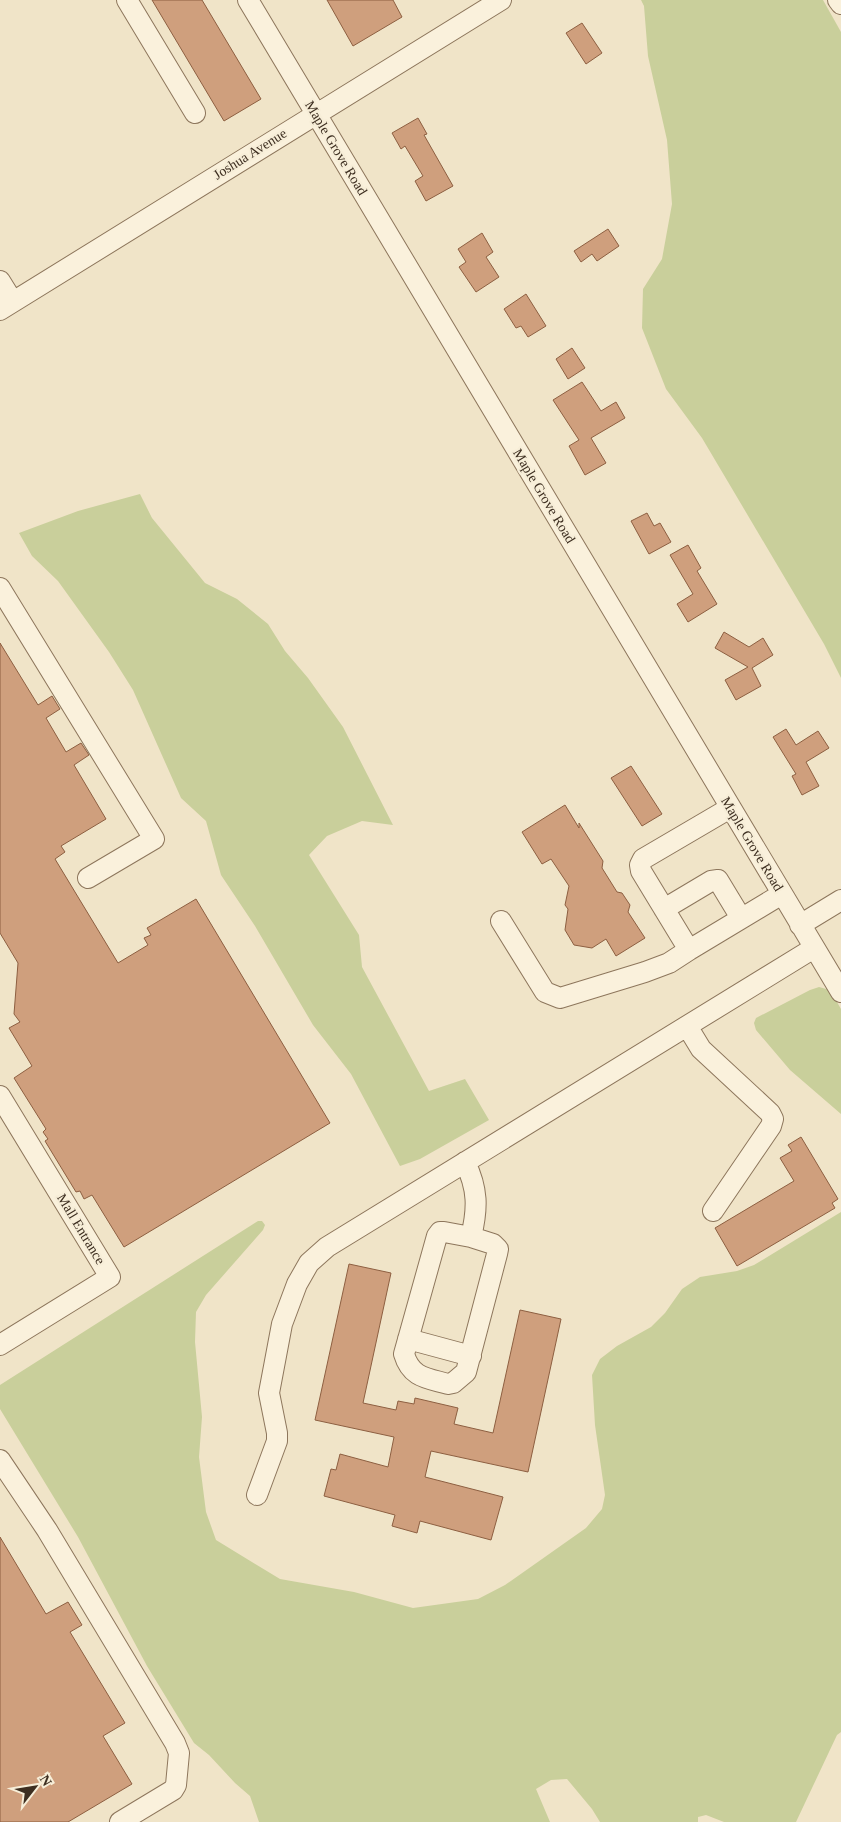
<svg xmlns="http://www.w3.org/2000/svg" width="841" height="1822" font-family="Georgia,serif">
<style>
.green{fill:#c9cf9b}
.building{fill:#cf9f7d;stroke:#8d5f41}
.lines{fill:none;stroke-linecap:round;stroke-linejoin:round}
.minor-casing{stroke:#8d765c;stroke-width:22}
.minor{stroke:#faf1dc;stroke-width:20}
.labels{text-anchor:middle;dominant-baseline:central;stroke-width:4.5;stroke-linejoin:round;paint-order:stroke}
.street-label{font-size:14px;fill:#3d2e20;stroke:#f7eed8}
</style>
<rect width="100%" height="100%" fill="#f0e4c8"/>
<!-- green -->
<path class="green" d="M641,0h182l18,32v646l-17,-34 -122,-206 -36,-49 -24,-61 1,-39 19,-30 10,-55 -5,-64 -19,-84 -4,-50z
M140,494l12,24 53,65 32,16 31,25 17,27 23,27 35,49 50,98 -31,-4 -35,15 -18,19 50,80 3,32 67,124 36,-12 24,41 -69,39 -20,7 -49,-92 -38,-49 -58,-99 -34,-51 -15,-54 -25,-23 -48,-108 -24,-38 -51,-71 -26,-25 -13,-23 59,-22z
M819,987l11,3 11,19v105l-51,-44 -34,-40 -2,-7 2,-5 54,-28z
M841,1212v520l-4,3 -41,87h-72l-18,-7 -8,2v5h-98l-8,-13 -25,-30 -16,1 -15,9 14,33h-291l-9,-26 -15,-13 -26,-28 -15,-12 -47,-77 -69,-129 -78,-128v-24l258,-164h4l3,4 -2,5 -57,65 -10,17 -1,30 7,75 -3,40 7,55 10,28 64,39 74,13 59,16 65,-9 27,-14 81,-57 16,-19 3,-14 -10,-70 -3,-50 8,-16 17,-13 34,-19 14,-14 17,-24 18,-12 37,-6 17,-6z"/>
<!-- building -->
<path class="building" d="M152,0h50l59,99 -37,22z
M327,0h66l9,17 -49,29z
M582,23l20,30 -16,11 -20,-31z
M418,118l9,16 -3,1 29,51 -27,15 -11,-20 8,-5 -18,-30 -4,3 -9,-16z
M608,229l11,17 -22,15 -5,-7 -11,8 -7,-11z
M482,233l11,19 -7,5 13,20 -23,15 -17,-25 7,-5 -8,-13z
M526,294l20,32 -18,11 -7,-11 -5,2 -12,-19z
M572,348l13,20 -17,11 -12,-20z
M582,382l19,29 15,-9 9,16 -34,20 15,25 -21,12 -16,-29 10,-6 -26,-40z
M647,513l7,13 6,-3 11,19 -22,12 -18,-33z
M688,545l13,23 -4,3 20,33 -29,18 -11,-18 16,-10 -23,-39z
M724,632l25,15 14,-9 10,17 -21,13 9,18 -25,14 -11,-20 23,-13 -33,-19z
M0,643l38,62 14,-9 8,13 -14,9 20,34 15,-9 8,12 -15,10 32,54 -45,27 4,6 -10,7 63,104 30,-18 -4,-7 7,-3 -4,-7 49,-29 134,224 -206,124 -32,-52 -8,4 -4,-8 -4,1 -31,-51 3,-2 -5,-7 3,-3 -32,-51 18,-12 -23,-38 11,-6 -6,-8 4,-51 -18,-30z
M786,729l10,16 22,-14 11,17 -23,14 13,24 -17,9 -10,-19 4,-2 -23,-37z
M631,766l31,48 -20,12 -31,-48z
M565,805l14,23v-5l24,38 -1,7 15,24 5,1 8,12 -2,7 17,26 -29,18 -10,-17 -14,9 -18,-3 -9,-15 3,-21 -3,-4 4,-19 -18,-27 -9,5 -20,-32z
M801,1137l37,62 -6,4 3,5 -98,58 -22,-38 79,-47 -14,-23 12,-7 -4,-6z
M349,1264l42,9 -28,130 33,7 2,-9 16,3 1,-6 43,10 -4,16 39,9 27,-123 41,9 -33,153 -97,-21 -6,26 78,20 -12,43 -71,-19 -3,12 -25,-7 3,-11 -71,-19 7,-27 5,1 4,-16 48,13 6,-30 -79,-17z
M0,1537l46,77 22,-12 14,23 -12,7 55,91 -22,13 29,48 -64,38h-68z"/>
<g class="lines">
<defs>
<path id="minor" d="M127,0l68,113
M248,0l593,992
M838,0l3,4
M0,281l13,21
M0,310l501,-310
M0,588l154,251 -66,39
M730,808l-87,51 -3,6 1,6 48,79 93,-56
M664,909l47,-28 7,-1 23,38
M501,921l44,71 15,6 85,-26 24,-9 20,-13
M800,925l41,-25
M687,1026l14,23 69,64 3,6 -2,7 -58,85
M0,1096l110,181 -110,68
M465,1162c13,27 13,46 6,75l-27,-5h-4l-3,4 -33,118c7,24 23,24 44,30l5,-1 13,-11 31,-118 1,-5 -5,-5 -22,-7
M408,1339l63,17
M0,1460l47,70 128,213 4,10 -3,32 -3,5 -53,32
M257,1495l20,-54v-8l-8,-40 13,-69 15,-40 12,-21 18,-16 487,-299"/>
</defs>
<!-- minor casing -->
<use href="#minor" class="minor-casing"/>
<!-- minor -->
<use href="#minor" class="minor"/>
</g>
<g class="labels">
<!-- street labels -->
<g class="street-label">
<text transform="translate(336 148) rotate(59)">Maple Grove Road</text>
<text transform="translate(250 154) rotate(-32)">Joshua Avenue</text>
<text transform="translate(544 496) rotate(59)">Maple Grove Road</text>
<text transform="translate(752 844) rotate(59)">Maple Grove Road</text>
<text transform="translate(81 1229) rotate(59)">Mall Entrance</text>
</g>
</g>
<!-- north arrow -->
<g transform="translate(35 1787) rotate(59)" stroke="#f7eed8" stroke-width="4" paint-order="stroke">
<path d="M0-4L9 19L0 12L-9 19Z" fill="#3d2e20"/>
<text y="-8" font-size="14" font-weight="bold" text-anchor="middle" fill="#3d2e20">N</text>
</g>
</svg>
